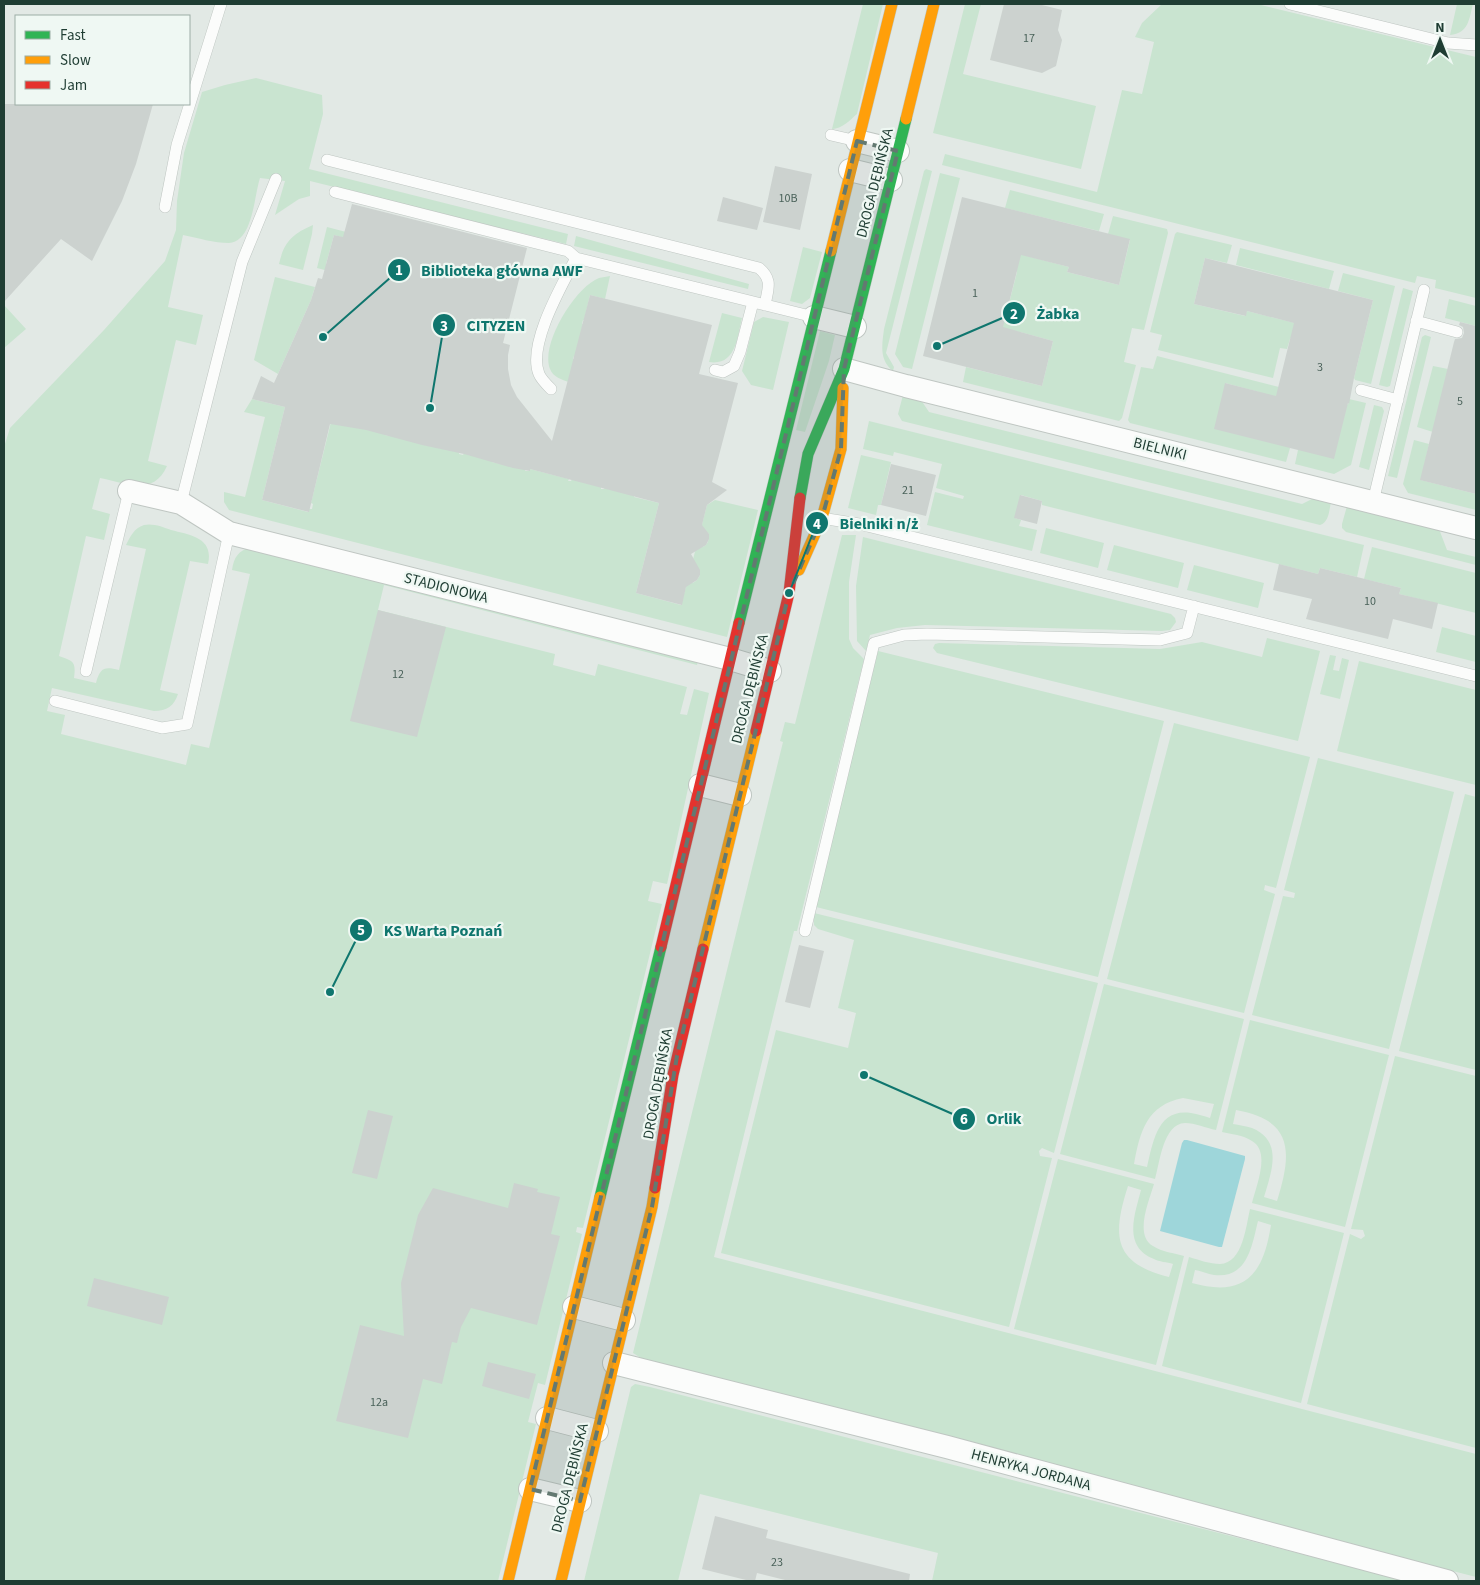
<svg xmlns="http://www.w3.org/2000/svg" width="1480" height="1585" font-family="'Source Sans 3',sans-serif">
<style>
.green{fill:#c9e4d0;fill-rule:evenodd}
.water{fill:#9ed6da}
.building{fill:#ccd2cf}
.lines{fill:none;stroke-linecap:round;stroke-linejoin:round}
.lane-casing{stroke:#bfc6c2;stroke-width:12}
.street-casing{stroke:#bfc6c2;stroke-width:24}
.fast-casing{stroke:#bec6c2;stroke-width:12}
.slow-casing{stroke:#bec6c2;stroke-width:12}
.jam-casing{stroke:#bec6c2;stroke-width:12}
.lane{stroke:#fbfcfb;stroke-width:11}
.street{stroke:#fbfcfb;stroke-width:22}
.fast{stroke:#30b455;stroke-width:11}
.slow{stroke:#ff9f0a;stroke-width:11}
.jam{stroke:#e5322d;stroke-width:11}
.marked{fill:#637971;fill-opacity:0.2;stroke:#637971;stroke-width:4;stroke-dasharray:10 6;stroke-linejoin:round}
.labels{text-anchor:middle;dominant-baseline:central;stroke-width:4.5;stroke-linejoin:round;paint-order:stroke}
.number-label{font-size:12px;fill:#4a625a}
.street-label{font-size:15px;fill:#1f3d33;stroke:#eff8f3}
.leader{fill:none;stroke:#0f766e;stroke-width:2}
.callout-dot{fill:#0f766e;stroke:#eff8f3;stroke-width:2}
.mark-label{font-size:15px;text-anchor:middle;font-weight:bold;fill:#fff}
.callout-label{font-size:16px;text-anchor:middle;font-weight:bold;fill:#0f766e;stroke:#eff8f3;stroke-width:4.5;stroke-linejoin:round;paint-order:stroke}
</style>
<rect width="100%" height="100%" fill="#e2e9e5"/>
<!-- green -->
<path class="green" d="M863,4h20l-26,110c-7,6 -15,15 -25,15z
M965,4h16l-18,70 133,32 -15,63 -148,-36z
M1162,4h95l219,53v241l-41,-10 1,-8 -19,-4 -2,7 -473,-118 3,-11 152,38 25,-102 20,4 12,-52 -19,-5 7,-14z
M1457,4h16c-4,15 -4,29 -23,31z
M256,78l66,17 1,19 -14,55 259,65 -2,10 -256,-63v15l-11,3 -24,16 10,-34 -25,-3c-6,18 -7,64 -31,65 -15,0 -31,-5 -46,-8l-15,72 35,8 -7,30 -20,-5 -28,121 19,5c-14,31 -41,17 -67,12l-8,31 18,5 -6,26 -18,-4 -27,120c15,5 17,6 15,22l22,5c4,-15 8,-17 23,-13l27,-121 -20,-4c4,-8 8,-17 18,-20 9,-2 19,2 27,5 20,5 43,8 37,34l-18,-3 -30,129 18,4c-4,12 -11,17 -24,17l-102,-23 -5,23 18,4 -4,19 125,31 5,-21 18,4 41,-174 -18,-4c2,-13 6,-19 19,-23l447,114 -1,4 -313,-80 -6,25 177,44 -2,11 42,11 3,-12 89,23 -7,27 7,1 7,-26 15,4 -42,191 -14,-3 -5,20 14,3 -79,324 -6,-1 -1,5 6,2 -37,151 -7,-2 -10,39 8,2 -38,157h-494v-1134l6,-19 94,-98 61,-69 11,-31 1,-29 7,-48 18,-61 23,-7z
M926,169l6,2 -46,182 8,14 -1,4c-14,-11 -11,-26 -9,-42l40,-158z
M940,173l20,5 -48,191 -9,-2 -8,-13z
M1010,190l94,24 -5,17 -94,-23z
M1113,216l54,13 1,4 -24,97 -12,-2 -8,34 12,3 -14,53 -3,3 -156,-39 3,-15 76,19 11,-45 -33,-9 -27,-1 13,-16 11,-43 -5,-20 57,15 -2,5 52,13 11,-45 -22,-6z
M313,225l-1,9 -9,36 -24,-6c5,-22 13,-30 34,-39z
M327,227l23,6 -1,6 -15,-4 -8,29 14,10 -23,-6z
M1177,232l55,13 -5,18 -22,-5 -11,46 51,12 2,-5 56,14 -13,14 -3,10 -7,-1 -7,30 -115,-28 4,-15 -12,-3 25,-98z
M576,236l173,48 -1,5 -174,-43z
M803,247l19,5 -12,46 -8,6 -12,-3z
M1240,248l94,23 -5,18 -93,-24z
M1343,273l52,13 -24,98 -16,-4 -1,-2 19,-78 -35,-9z
M610,276l-5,23 -15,-4 -6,25h-1l-1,4h1l-8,32h-1l-1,3h1l-5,23c-7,-2 -16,-5 -19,-13 -10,-24 25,-82 49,-91 3,-1 8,-1 11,-2z
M275,277l40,10 -4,13 -33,74 -24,-14z
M1403,288l10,3 -23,95 -3,1 -8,-2z
M1449,299l27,7v20l-31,-8z
M4,305l22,24 -22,19z
M722,313l20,5c-5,20 -6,48 -33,44z
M763,317l26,5 -16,68 -22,-5 -9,-14 12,-49z
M820,331l15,4 -6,26 -24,71 -9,-2z
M1425,335l6,2 -34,141 -9,-2 34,-139z
M1157,356l130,33 -3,14 -25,-11 -34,-9 65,65 -4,14 -156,-39 -2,-3 13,-53 12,2z
M1433,366l15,3 -15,63 -16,-5z
M903,395l18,5 8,12 373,92 12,-6 17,4c-2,9 -2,20 -11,23l-418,-104 -4,-7z
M252,399l33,8 -23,93 46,12 1,-3h3l1,-5 -2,-1 20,-81 54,11v2l4,1v-2l70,18v2l4,1 1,-2 29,7 -1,2 4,1 30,5 -1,3h4l1,-2 39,10 -1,2h3l1,-2 29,7v3h3l1,-2 29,7v3l25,6 -23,90 45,12 6,-22c7,1 10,-2 13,-8l-8,-12 4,-15c10,0 13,-5 13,-14l-8,-6 6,-23 8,-5 43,10 -31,127 -498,-127 -5,-8v-10l21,5 20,-80 -21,-5z
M1349,399l17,4 -15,62 -17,9 -39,-10 3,-14 51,-47z
M1374,405l8,2 2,4 -15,59 -10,-3z
M869,421l495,124 -7,32 -37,-9 -2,6 -276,-69v-4l-21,-6 -6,23 6,2 -2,6 18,4 -5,21 -105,-26 8,-33 28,7 1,-3 -28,-8 6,-24 -48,-12 -1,4 -30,-7z
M1414,440l15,4 -8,36 55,14v16l-68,-17 -5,-9z
M861,455l30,7 -10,43h-3l-2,10 -28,-7z
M1347,506l92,23 8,21 29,7v8l-130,-33 -4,-4v-4z
M1046,528l58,15 -6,25 -58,-15z
M842,535h14l-7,47v57l4,9 11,11 -67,272h-3l-80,326 762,197v123l-827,-214 -16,-10 150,-611 -3,-1 5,-19 10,2z
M863,537l308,77 4,4 1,4 -6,8 -8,1 -237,-6 -28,3 -27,7 -4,16 -9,-10 -1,-55z
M1114,545l70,18 -6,25 -71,-18z
M1372,547l104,26v40l-77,-19 2,-6 -37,-9z
M1194,565l70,18 -6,25 -71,-18z
M1442,627l34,9v26l-40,-10z
M1267,638l53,13 -22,90 -361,-88 -4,-5 2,-4 4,-1 221,6 42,-7 60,15z
M878,651l286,70 -66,256 -282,-70z
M1330,655l6,1 -3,14 6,1 3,-13 7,2 -9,39 -20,-5z
M1359,661l117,29v95l-139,-34z
M1174,723l136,34 -34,131 -11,-3 -1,5 11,4 -31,119 -137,-34z
M1318,758l136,34 -65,257 -137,-34 31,-119 11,2 1,-5 -11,-3z
M1465,794l11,3v273l-77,-19z
M814,913l284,70 -44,170 -12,-5 -3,3 1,5 12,2 -43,169 -288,-74 55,-223 72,18 8,-35 -18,-5 16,-68 -36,-11 -4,-4z
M1104,984l140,35 -28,111c-10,-2 -21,-7 -31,-7 -22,1 -25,39 -30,56l-95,-25zM1183,1098l31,6 -4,14c-6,-2 -12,-4 -19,-5 -34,-5 -38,30 -44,54l-13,-3c6,-33 13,-59 49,-66z
M1250,1020l139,35 -44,172 -93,-24c4,-17 19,-51 0,-62 -9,-6 -21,-7 -30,-9zM1236,1110c58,10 56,43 41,91l-13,-4c7,-24 20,-56 -12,-69 -6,-2 -13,-3 -19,-4z
M1395,1056l81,20v372l-169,-44 43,-170 11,5 4,-3 -2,-6 -12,-1z
M1058,1159l96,25c-5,17 -20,51 -1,62 9,6 21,7 31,10l-28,109 -142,-36zM1128,1186l13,4c-6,24 -19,56 13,69 5,3 13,3 19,5l-4,13c-56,-14 -57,-41 -41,-91z
M1250,1209l94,24 -43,170 -139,-37 27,-109c10,3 21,7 31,7 23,-1 26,-38 30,-55zM1258,1221l13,4c-2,11 -4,23 -9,34 -14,32 -41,32 -70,24l3,-13c6,1 13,4 19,5 34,4 38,-30 44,-54z
M635,1384l15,3 756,194h-474l6,-28 -238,-59 -22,87h-94l47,-194z"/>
<!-- water -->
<path class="water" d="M1184,1140h3l58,16v3l-23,88h-3l-59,-16 22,-88z"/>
<!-- building -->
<path class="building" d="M1004,4h34l24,6 -4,20 4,10 -6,26 -14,7 -52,-13z
M4,104h149l-17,60 -14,37 -30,60 -31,-22 -57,63z
M775,166l37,8 -12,56 -37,-8z
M723,197l40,11 -6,22 -40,-9z
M962,197l168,42 -11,46 -52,-13 2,-5 -48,-12 -18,72 50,14 -11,45 -119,-30z
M352,204l175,44 -24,95 7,2 -2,10v14l3,16 6,12 35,44 38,-146 122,30 -13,49 39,9 -26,99 15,8 -20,15 -5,20 7,9v5l-3,6 -15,9 9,16v5l-3,5 -11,7 -4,18 -46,-12 23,-90 -129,-34v2l-17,-3 -49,-14 -42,-9 -56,-15 -36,-6 -21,88 -47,-12 23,-93 -33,-8 9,-23 13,7 37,-83 7,-22 4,1 12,-44 9,2z
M1205,258l168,42 -19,78 -5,26 -1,-1 -14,56 -120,-30 11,-46 51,13 18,-73 -47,-12 -1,5 -52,-12z
M1460,322l16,4v168l-56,-14 34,-138 1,-3 7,-1 2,-5 -1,-6 -4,-2z
M891,464l45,11 -10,41 -45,-11z
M1020,495l22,6 -5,23 -23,-6z
M1279,564l39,10 2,-6 37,9 44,11 -2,6 39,9 -6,26 -39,-10 -5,20 -82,-20 6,-20 -39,-9z
M378,610l68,17 -29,110 -67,-16z
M799,945l25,6 -14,57 -25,-6z
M368,1110l25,6 -16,63 -25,-6z
M514,1183l24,6 -1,3 23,5 -9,37 9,2 -23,89 -66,-17 -10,19 -4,16 -5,-1 -10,42 -19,-5 -15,59 -72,-17 24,-96 44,11 -3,-53 17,-68 15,-27 75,20z
M94,1278l75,19 -7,28 -75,-19z
M488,1362l48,12 -7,25 -47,-13z
M715,1516l53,14 -2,8 144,36 -1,7h-120l-32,-8 -2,8h-5l-48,-12z"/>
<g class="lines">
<defs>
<path id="lane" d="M1290,4l158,39 28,2
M831,135l26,6
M327,160l432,108c14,12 9,20 6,37
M335,192l233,59 8,7 238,59
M165,207l12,-62 44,-141
M1416,321l41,11
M715,370l8,2 11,-6 6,-14 13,-50
M551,389c-4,-4 -10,-10 -12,-15 -12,-29 23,-89 37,-116
M1361,390l37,10
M1373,502l51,-212
M181,503l61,-241 34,-83
M821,518l38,6 617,152
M86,671l43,-180
M55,701l107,27 25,-4 42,-191
M805,931l69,-288 30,-8 23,-1 233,6 27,-7 7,-27"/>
<path id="street" d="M857,141l41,10
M850,170l41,10
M814,317l41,10
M844,369l62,17 570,142
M129,491l52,12 48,30 501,126 40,12
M700,785l40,10
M574,1307l50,13
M614,1363l333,84 500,134
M547,1418l50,13
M530,1489l50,12"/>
<path id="fast" d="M800,498l8,-44 36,-85 62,-250
M739,623l92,-372
M600,1197l61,-250"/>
<path id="slow" d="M906,119l28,-115
M831,251l61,-247
M799,570l23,-52 19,-69 2,-61
M703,949l53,-218
M508,1581l92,-384
M561,1581l91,-374 3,-19"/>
<path id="jam" d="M756,731l33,-138 11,-95
M661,947l78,-324
M655,1188l18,-113 30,-126"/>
</defs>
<!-- lane casing -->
<use href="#lane" class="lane-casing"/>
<!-- street casing -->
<use href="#street" class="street-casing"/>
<!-- fast casing -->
<use href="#fast" class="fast-casing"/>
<!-- slow casing -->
<use href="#slow" class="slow-casing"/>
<!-- jam casing -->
<use href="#jam" class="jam-casing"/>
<!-- lane -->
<use href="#lane" class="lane"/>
<!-- street -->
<use href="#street" class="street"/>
<!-- fast -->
<use href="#fast" class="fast"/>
<!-- slow -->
<use href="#slow" class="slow"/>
<!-- jam -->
<use href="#jam" class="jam"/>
</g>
<!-- marked area -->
<path class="marked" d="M857,141l41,10 -54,218 -3,80 -19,69 -33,75 -112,463 -25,151 -72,294 -50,-12z"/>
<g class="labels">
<!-- number labels -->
<g class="number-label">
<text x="1029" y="38">17</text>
<text x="788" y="198">10B</text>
<text x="975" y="293">1</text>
<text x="1320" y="367">3</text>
<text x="1460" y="401">5</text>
<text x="908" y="490">21</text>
<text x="1370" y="601">10</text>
<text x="398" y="674">12</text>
<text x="379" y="1402">12a</text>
<text x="777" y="1562">23</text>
</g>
<!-- street labels -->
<g class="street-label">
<text transform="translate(875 183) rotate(-76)">DROGA DĘBIŃSKA</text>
<text transform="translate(1160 449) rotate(14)">BIELNIKI</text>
<text transform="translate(446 588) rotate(14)">STADIONOWA</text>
<text transform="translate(750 689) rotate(-76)">DROGA DĘBIŃSKA</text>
<text transform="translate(658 1084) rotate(-80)">DROGA DĘBIŃSKA</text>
<text transform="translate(1031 1470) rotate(15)">HENRYKA JORDANA</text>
<text transform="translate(570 1478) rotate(-76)">DROGA DĘBIŃSKA</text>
</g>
</g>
<!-- callouts -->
<path class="leader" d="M323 337L399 270M937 346L1014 313M430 408L444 325M789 593L817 523M330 992L361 930M864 1075L964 1119"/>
<g class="callout-dot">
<circle cx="323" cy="337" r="5"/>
<circle cx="937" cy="346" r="5"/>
<circle cx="430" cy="408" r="5"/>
<circle cx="789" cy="593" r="5"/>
<circle cx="330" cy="992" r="5"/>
<circle cx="864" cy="1075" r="5"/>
<circle cx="399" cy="270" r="12"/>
<circle cx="1014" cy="313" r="12"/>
<circle cx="444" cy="325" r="12"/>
<circle cx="817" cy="523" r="12"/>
<circle cx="361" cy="930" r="12"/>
<circle cx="964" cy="1119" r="12"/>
</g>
<g class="mark-label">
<text x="399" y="275">1</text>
<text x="1014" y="319">2</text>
<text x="444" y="331">3</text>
<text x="817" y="529">4</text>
<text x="361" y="935">5</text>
<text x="964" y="1124">6</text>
</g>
<g class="callout-label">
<text x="502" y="276">Biblioteka główna AWF</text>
<text x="1058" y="319">Żabka</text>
<text x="496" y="331">CITYZEN</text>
<text x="879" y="529">Bielniki n/ż</text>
<text x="443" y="936">KS Warta Poznań</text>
<text x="1004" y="1124">Orlik</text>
</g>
<!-- border -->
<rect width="1480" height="1585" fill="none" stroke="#1f3d33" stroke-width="10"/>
<!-- legend -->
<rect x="15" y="15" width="175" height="90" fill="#eff8f3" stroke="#9cada6"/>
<rect x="25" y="31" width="25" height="8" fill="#30b455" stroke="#9cada6"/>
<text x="60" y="40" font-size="15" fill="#1f3d33">Fast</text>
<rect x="25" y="56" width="25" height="8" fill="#ff9f0a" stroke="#9cada6"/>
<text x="60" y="65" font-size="15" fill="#1f3d33">Slow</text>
<rect x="25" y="81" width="25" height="8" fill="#e5322d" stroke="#9cada6"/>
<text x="60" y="90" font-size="15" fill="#1f3d33">Jam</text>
<!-- north arrow -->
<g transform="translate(1440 40)" stroke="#eff8f3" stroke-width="4" paint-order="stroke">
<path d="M0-4L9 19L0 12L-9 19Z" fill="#1f3d33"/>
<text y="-8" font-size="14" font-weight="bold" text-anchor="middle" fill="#1f3d33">N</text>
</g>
</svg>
